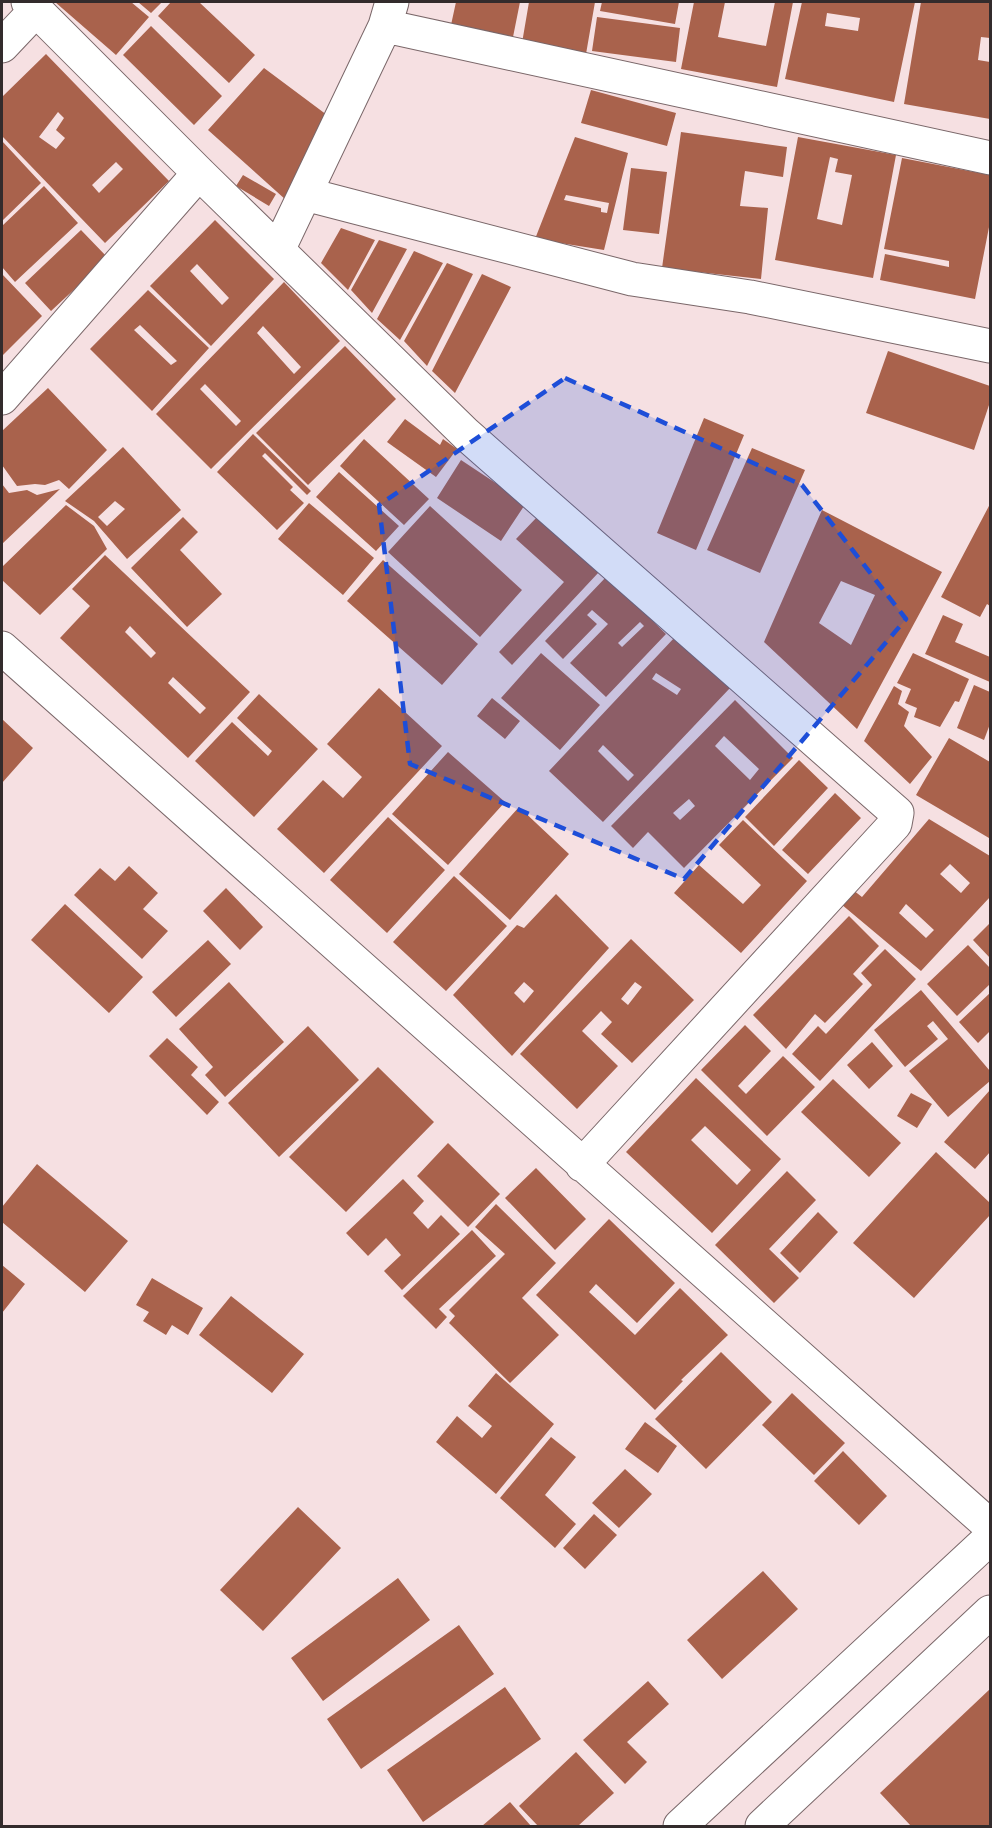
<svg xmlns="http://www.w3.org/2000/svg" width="992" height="1828" font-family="'Public Sans',sans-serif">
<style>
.building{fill:#a9624c;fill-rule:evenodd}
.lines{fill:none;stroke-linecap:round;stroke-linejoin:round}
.street-casing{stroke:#7a6769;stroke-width:35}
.primary-casing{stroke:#7a6769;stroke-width:35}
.street{stroke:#fff;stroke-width:33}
.primary{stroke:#fff;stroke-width:33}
.marked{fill:#1d4ed8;fill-opacity:0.2;stroke:#1d4ed8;stroke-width:4.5;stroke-dasharray:12 8;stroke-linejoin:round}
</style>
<rect width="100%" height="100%" fill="#f6e0e2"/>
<!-- building -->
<path class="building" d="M55,2h76l18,15 -33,38z
M138,2h24l-11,11z
M171,2h28l56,53 -26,28 -71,-67z
M456,2h64l-7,35 -62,-12z
M529,2h66l-9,52 -64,-11z
M602,2h77l-4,22 -75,-13z
M694,2h31l-7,35 48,9 9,-44h18l-16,85 -96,-18z
M802,2h113l-21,100 -109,-23zM827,13l33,5 -2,13 -33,-5z
M921,2h69v36l-9,-1 -3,23 12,2v57l-86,-15z
M597,17l83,11 -4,34 -84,-11z
M151,26l71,70 -28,29 -71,-70z
M46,54l123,127 -64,62 -103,-107v-39zM58,112l6,6 -8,12 9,8 -9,11 -17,-12zM116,162l7,7 -24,24 -7,-8z
M264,68l67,50 -45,82 -78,-70z
M591,90l85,23 -9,33 -86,-23z
M681,132l106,15 -4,30 -38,-6 -5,35 28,2 -7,71 -99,-11z
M575,137l53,16 -24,97 -69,-11zM566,195l43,8 -2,10 -6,-1v-4l-37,-8z
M798,137l98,18 -23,123 -98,-18zM830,157l8,2 -3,13 17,3 -10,50 -25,-6z
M2,141l39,42 -39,38z
M902,158l88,17v47l-15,77 -95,-19 5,-26 64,13v-6l-65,-12z
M631,168l36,4 -8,62 -36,-4z
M243,175l33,19 -7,12 -33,-20z
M44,186l34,37 -63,59 -13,-15v-41z
M215,220l59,59 -63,67 -61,-60zM197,264l32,34 -7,7 -32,-34z
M341,228l34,12 -27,50 -27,-27z
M81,230l27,28 -57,53 -26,-28z
M379,240l28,9 -35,64 -21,-23z
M414,251l29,12 -43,77 -23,-21z
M447,263l26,11 -46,92 -23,-25z
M2,274l40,42 -40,40z
M482,274l29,13 -56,106 -23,-22z
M284,282l56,59 -129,128 -55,-55zM263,326l38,41 -7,7 -37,-41zM205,384l36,37 -5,5 -36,-37z
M148,290l61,58 -57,63 -62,-62zM140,325l37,36 -6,4 -37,-35z
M345,346l51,53 -88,86 -52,-52z
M888,351l102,35v16l-16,48 -108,-37z
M48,388l59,62 -38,39 -10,-9 -14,5 -10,-1 -18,2 -15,-21v-34z
M704,418l40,17 -48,115 -39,-17z
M405,419l35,26 3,-6 14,10 -21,28 -49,-35z
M253,434l58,57 -4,4 -42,-42 -3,3 31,31 -3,3 14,13 -27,27 -60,-58z
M364,439l65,60 -25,26 -64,-59z
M123,447l58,63 -54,49 -33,-38 -29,-20zM115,501l10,8 -18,17 -9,-9z
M752,448l53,22 -45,103 -53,-23z
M461,460l65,43 -25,38 -64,-43z
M339,472l60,54 -23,25 -60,-54z
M2,484l7,9 18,-3 10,5 23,-6 -58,55z
M309,503l65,55 -31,37 -65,-56z
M990,504v102l-3,-2 -7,13 -39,-20z
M66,505l28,21 13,23 -67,66 -38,-35v-13z
M430,506l92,84 -42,47 -92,-85z
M822,510l120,62 -85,157 -93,-87zM841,581l34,14 -24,50 -32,-22z
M538,516l61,56 -87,93 -13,-13 65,-70 -48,-43z
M183,517l15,15 -18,18 42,44 -35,33 -56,-59z
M105,555l145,137 -62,66 -128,-120 30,-32 -18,-17zM130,626l26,27 -5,5 -26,-26zM173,677l33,31 -6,6 -32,-31z
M383,560l95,84 -36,41 -95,-84z
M607,576l59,58 -60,63 -36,-34 38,-39 -16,-14 -5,5 10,9 -34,35 -18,-18zM640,622l4,4 -22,21 -4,-4z
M943,615l20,9 -8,18 35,15v25l-65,-28z
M675,637l55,51 -127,134 -54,-51zM656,673l25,16 -4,6 -25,-16zM603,745l31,30 -6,6 -30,-30z
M541,653l59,52 -40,45 -59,-52z
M913,653l56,26 -10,23 -4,-1 -15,26 -26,-10 3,-9 -12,-5 6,-14 -14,-6z
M974,685l16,7v32l-6,16 -27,-12z
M894,686l8,5 -4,13 11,8 -5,14 28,31 -22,27 -46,-43z
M379,688l63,58 -118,127 -47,-44 46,-49 20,18 19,-21 -35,-33z
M259,694l59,55 -64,68 -59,-56 37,-39 36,34 4,-5 -35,-33z
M492,698l28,23 -15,18 -28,-23z
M735,700l58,58 -109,110 -36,-36 -15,16 -22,-22zM724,736l35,33 -9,11 -35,-34zM689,799l6,7 -15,14 -7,-7z
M2,719l31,29 -31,35z
M949,738l41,24v73l-1,3 -73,-43z
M448,752l57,50 -57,63 -56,-51z
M799,760l29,28 -54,58 -29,-29z
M835,793l26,25 -53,56 -26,-24z
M519,807l50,47 -59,66 -51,-46z
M388,817l57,53 -58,63 -57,-53z
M929,819l61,37v41l-69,74 -80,-67 12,-14 9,7zM950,864l20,19 -9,10 -21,-19zM906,904l28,26 -8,8 -27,-25z
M743,820l64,61 -66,72 -67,-60 25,-28 44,39 18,-19 -42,-40z
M129,866l29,27 -15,16 25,22 -26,28 -68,-64 26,-27 15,13z
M454,876l53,50 -61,65 -53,-49z
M226,888l37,39 -23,23 -37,-39z
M556,894l53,54 -97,108 -59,-61 64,-70 7,3zM524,982l10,9 -10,12 -10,-10z
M65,904l78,73 -34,36 -78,-73z
M849,916l30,30 -26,28 10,10 -38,39 -10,-9 -29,35 -33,-34z
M990,923v35l-17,-18z
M631,939l63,61 -62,63 -31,-29 11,-12 -11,-11 -19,20 36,35 -41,43 -57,-55zM635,982l7,5 -14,18 -7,-6z
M208,940l23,24 -55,53 -24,-25z
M968,945l22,23v16l-33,32 -30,-32z
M885,949l31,30 -96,102 -28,-27 26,-28 8,8 46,-49 -11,-12z
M229,982l55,60 -59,55 -20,-22 8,-8 -34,-38z
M921,990l69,81v10l-42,36 -39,-46 39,-32 -15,-18 -6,5 11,13 -33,28 -31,-37z
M990,993v38l-12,12 -19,-21z
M745,1025l26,26 -33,35 8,8 37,-38 32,31 -48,49 -66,-66z
M308,1026l51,54 -80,77 -51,-54z
M167,1038l31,29 -7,8 28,27 -12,13 -58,-59z
M872,1042l21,24 -24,23 -22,-24z
M378,1067l56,55 -88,90 -57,-55z
M696,1078l85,81 -69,74 -86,-81zM705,1126l46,44 -14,15 -46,-45z
M833,1079l68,64 -32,34 -68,-65z
M990,1090v62l-15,17 -31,-27z
M911,1093l21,11 -15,24 -20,-12z
M448,1143l52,51 -32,33 -51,-51z
M936,1152l54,51v12l-76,83 -61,-55z
M37,1164l91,77 -43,51 -83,-70v-15z
M536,1168l50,51 -31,31 -50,-52z
M787,1171l29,29 -47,49 30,29 -25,25 -59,-58z
M403,1179l21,22 -11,12 15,16 13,-14 19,19 -58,56 -18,-19 17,-16 -15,-17 -18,18 -22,-23z
M496,1204l60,59 -34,35 37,37 -49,48 -61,-60 6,-7 -6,-6 56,-56 -30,-27z
M818,1212l20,20 -38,41 -20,-20z
M609,1219l66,64 -38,40 -41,-39 -7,8 46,43 45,-47 48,47 -47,45 2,1 -28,29 -119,-115z
M472,1230l24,26 -57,53 8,8 -11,12 -33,-33z
M2,1265l23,19 -23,29z
M152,1278l51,30 -15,27 -16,-10 -6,10 -23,-14 6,-9 -13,-7z
M231,1296l73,58 -32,39 -73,-58z
M721,1352l51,50 -66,67 -51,-50z
M496,1373l58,51 -58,70 -60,-52 21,-26 25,22 10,-12 -24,-20z
M792,1393l53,50 -31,32 -52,-50z
M645,1422l32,24 -19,27 -33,-24z
M551,1437l25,20 -31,38 31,29 -21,24 -55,-50z
M843,1451l44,45 -28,29 -45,-44z
M625,1469l27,25 -33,34 -27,-25z
M298,1507l43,41 -78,83 -43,-41z
M594,1514l23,21 -32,34 -22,-21z
M763,1571l35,38 -76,70 -35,-39z
M398,1578l32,42 -107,81 -32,-43z
M459,1625l35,49 -133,95 -34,-50z
M648,1681l21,23 -42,38 20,20 -22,22 -42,-44z
M505,1687l36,52 -118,83 -36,-52z
M990,1689v137h-79l-31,-33z
M576,1752l38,41 -36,33h-40l-19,-20z
M510,1802l21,24h-49z"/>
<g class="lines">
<defs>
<path id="street" d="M28,2l171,171 267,261 431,379 -2,11 -313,341
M385,26l605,132
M2,46l34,-36
M305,194l327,85 118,18 240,49
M278,250l107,-224 7,-24
M2,398l197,-225
M2,648l988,878"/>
<path id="primary" d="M680,1826l310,-288
M762,1826l228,-214"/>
</defs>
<!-- street casing -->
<use href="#street" class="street-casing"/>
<!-- primary casing -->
<use href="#primary" class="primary-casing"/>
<!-- street -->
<use href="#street" class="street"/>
<!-- primary -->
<use href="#primary" class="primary"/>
</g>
<!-- marked area -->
<path class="marked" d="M565,378l237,107 104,134 -222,260 -274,-115 -31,-259z"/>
<!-- border -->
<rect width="992" height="1828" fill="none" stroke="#332b2c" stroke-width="6"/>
</svg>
